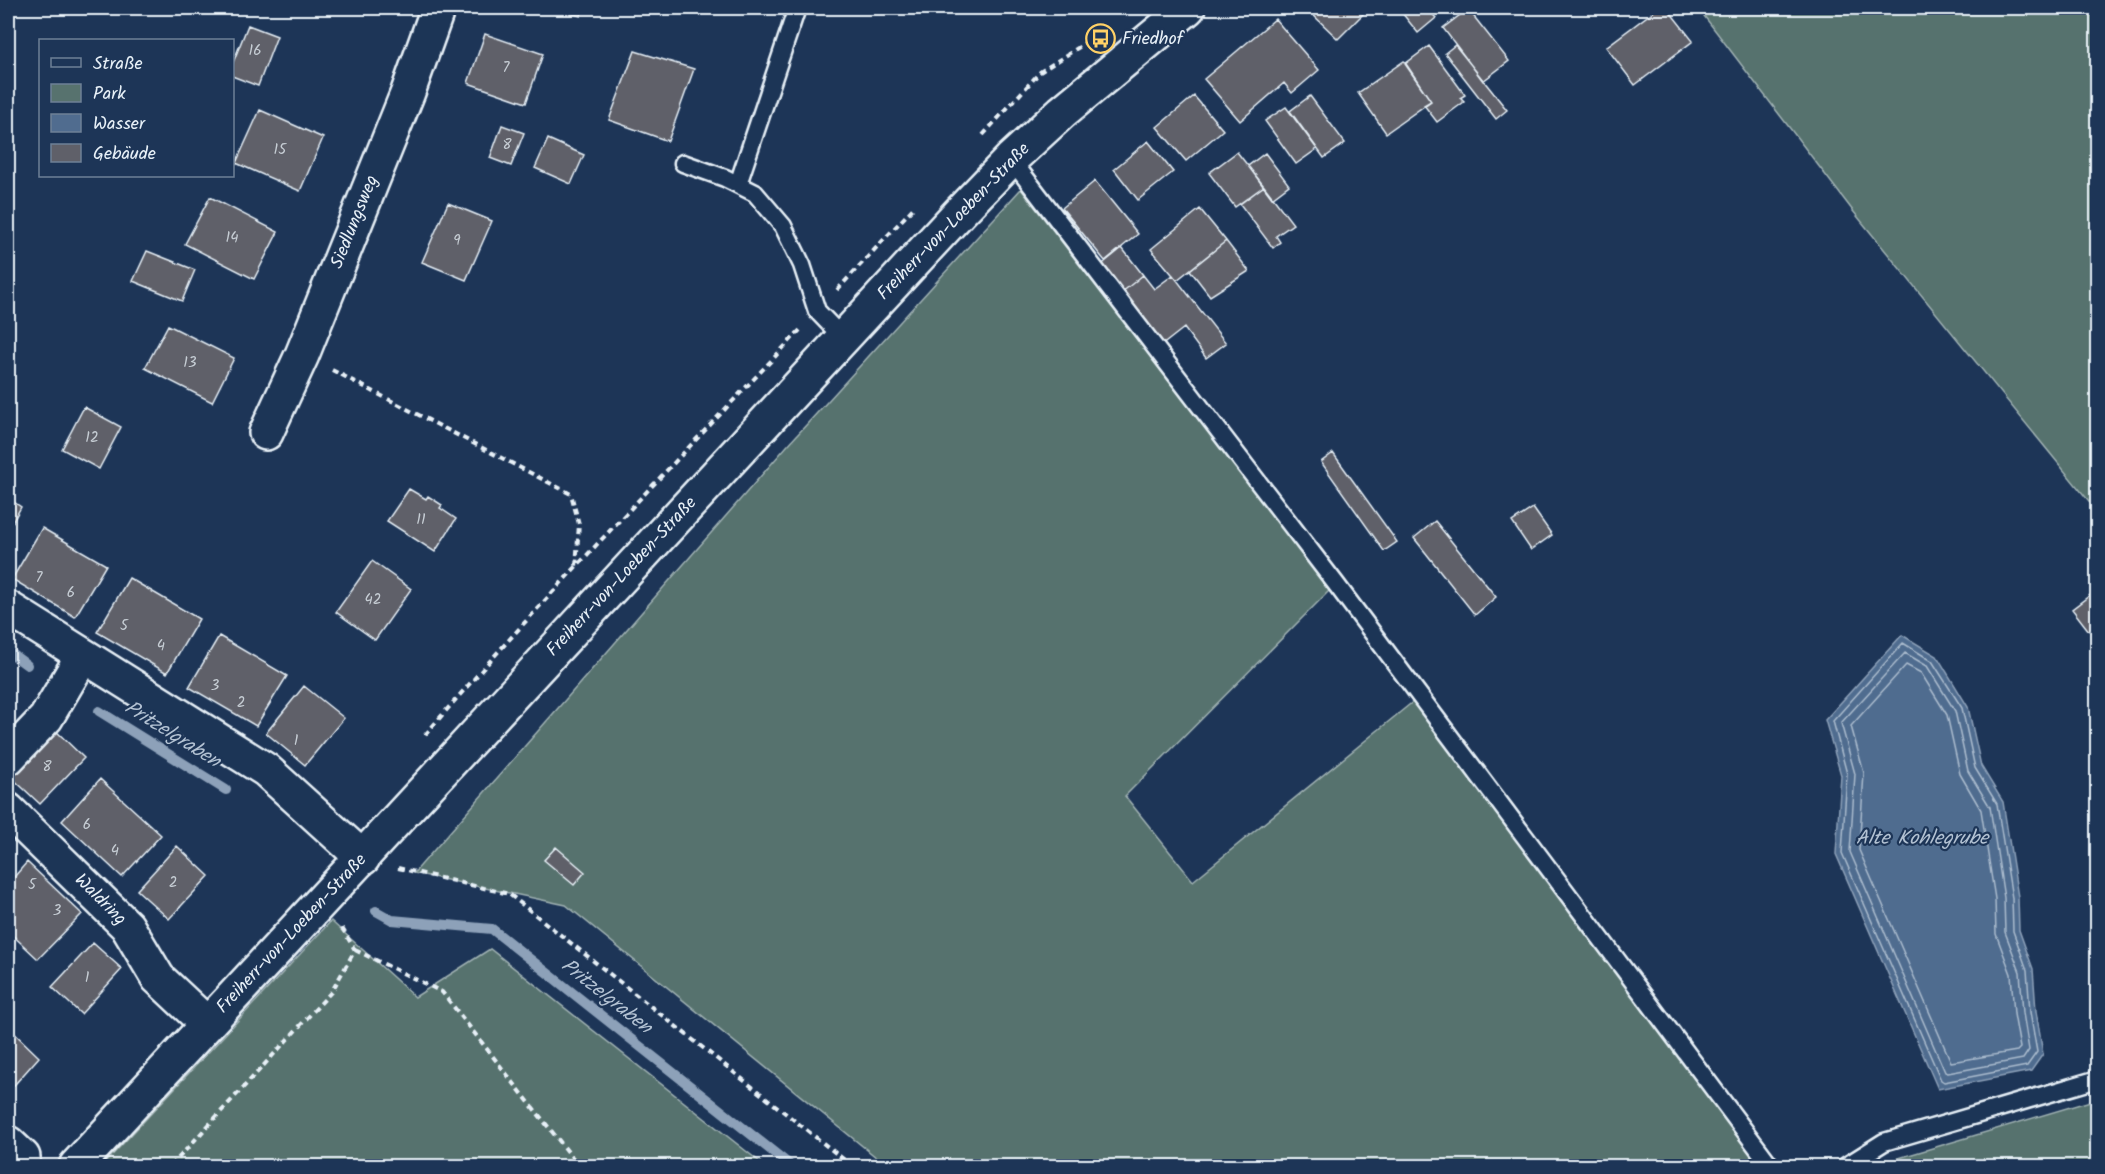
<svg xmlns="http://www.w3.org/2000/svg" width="2105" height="1174" font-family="Kalam,sans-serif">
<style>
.green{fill:#57726e;stroke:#a0b2b3;stroke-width:1.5}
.water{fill:#506c8f;stroke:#8da1b9;stroke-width:1.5}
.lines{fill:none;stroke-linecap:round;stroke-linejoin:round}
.shore{stroke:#abbcce;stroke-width:1.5}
.stream{stroke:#8da1b9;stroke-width:10}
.building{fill:#5f6069;stroke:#e8f1f8;stroke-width:1.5}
.lane-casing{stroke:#e8f1f8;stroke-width:21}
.street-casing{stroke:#e8f1f8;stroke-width:38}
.secondary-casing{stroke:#e8f1f8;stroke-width:38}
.path{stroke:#e8f1f8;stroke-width:4;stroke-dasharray:6 4.5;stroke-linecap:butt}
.lane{stroke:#1d3557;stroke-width:16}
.street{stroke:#1d3557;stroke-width:33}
.secondary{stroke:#1d3557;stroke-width:33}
.labels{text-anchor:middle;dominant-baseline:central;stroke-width:4.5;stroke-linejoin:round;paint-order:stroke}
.number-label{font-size:15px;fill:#c6cdd4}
.poi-label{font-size:18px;fill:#e8f1f8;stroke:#1d3557;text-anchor:start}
.street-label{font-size:18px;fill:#e8f1f8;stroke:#1d3557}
.water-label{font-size:20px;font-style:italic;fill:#b3c2d3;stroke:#1d3557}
</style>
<rect width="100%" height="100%" fill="#1d3557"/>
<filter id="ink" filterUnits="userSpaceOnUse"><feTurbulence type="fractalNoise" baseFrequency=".0167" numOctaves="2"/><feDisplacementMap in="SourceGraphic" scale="12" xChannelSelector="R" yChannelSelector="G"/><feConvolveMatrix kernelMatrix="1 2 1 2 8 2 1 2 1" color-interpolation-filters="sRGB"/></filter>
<g filter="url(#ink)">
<!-- green -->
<path class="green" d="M1698,8h399v503l-244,-300z
M1021,189l309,401 -205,206 68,85 227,-185 358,470h-891l-321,-261 -152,-32 373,-427z
M331,921l84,76 75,-48 275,217h-663z
M2097,1099v67h-221l6,-3z"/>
<!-- water -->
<path class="water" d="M1902,635l35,21 31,51 13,59 22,36 15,95 1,33 14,39 3,42 7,43 -12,17 -93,18 -102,-235 5,-79 -16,-55z"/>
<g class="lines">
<!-- shore -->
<path class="shore" d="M1903,643l29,18 30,47 13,60 22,36 15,94 1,33 14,39 3,42 7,40 -10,14 -83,16 -3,-2 -99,-227 5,-79 -14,-53z
M1905,653l22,13 28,45 13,60 22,36 14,91 1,34 15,40 3,41 6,37 -6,9 -75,14 -3,-1 -95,-220 5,-78 -14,-51z
M1906,665l15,8 26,42 13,59 21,36 14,89 1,35 15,40 3,40 6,34 -3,3 -66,11 -92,-212 5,-77 -13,-47z"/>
<!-- stream -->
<path class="stream" d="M8,651l19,14
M99,711l127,79
M376,911l16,9 100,9 299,237"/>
</g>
<!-- building -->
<path class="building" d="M550,8h33l-2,8z
M1306,8h63l-31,31z
M1398,8h29l9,10 -18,15z
M1658,8h9l26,33 -58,44 -29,-38z
M1468,9l41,52 -26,20 -40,-53z
M1275,19l44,51 -27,23 -8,-10 -44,38 -36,-42z
M248,25l29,11 -19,50 -26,-10v-11z
M485,34l58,20 -17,49 -58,-20z
M1455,45l52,65 -11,9 -51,-66z
M1429,46l36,49 -5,3 4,4 -27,20 -13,-17 7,-4 -26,-37z
M635,51l59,18 -26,72 -59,-21z
M1404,61l27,40 -45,32 -28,-40z
M1194,96l29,34 -37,31 -29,-34z
M1310,96l35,47 -21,15 -34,-47z
M1286,107l31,42 -21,15 -31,-43z
M260,110l63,28 -23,53 -64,-28z
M502,125l22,8 -13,33 -21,-8z
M548,139l36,16 -13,29 -36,-16z
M1148,141l25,31 -35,28 -24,-31z
M1237,152l27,34 -29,21 -26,-34z
M1265,153l24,32 -17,13 -24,-32z
M1095,181l43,53 -33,27 -43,-53z
M1264,186l29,38 -17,12 4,6 -7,6 -33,-44z
M210,197l68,35 -24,47 -69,-35z
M448,203l44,18 -26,59 -44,-18z
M1200,209l26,32 -49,39 -26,-31z
M1226,241l23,30 -39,25 -20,-26z
M1122,248l21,27 -22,18 -21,-27z
M147,251l48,19 -13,31 -49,-20z
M1143,275l11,14 19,-14 53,68 -20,15 -22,-30 -23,18 -40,-53z
M168,325l66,33 -22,44 -67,-34z
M84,407l37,20 -22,42 -37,-20z
M1333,453l64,89 -13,9 -63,-89z
M409,489l17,10 2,-3 14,9 -2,3 16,11 -21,33 -48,-31z
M8,498l13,9 -13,23z
M1533,508l19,27 -21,15 -19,-28z
M1435,521l61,76 -21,18 -61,-77z
M42,528l64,37 -31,52 -63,-38z
M372,561l39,28 -36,51 -39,-28z
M129,578l70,41 -32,54 -70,-41z
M2093,593l5,6v25l-9,7 -17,-22z
M219,636l68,40 -31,50 -67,-39z
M304,686l40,32 -39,47 -39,-32z
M54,729l30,29 -44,46 -30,-28z
M100,779l61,56 -39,42 -60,-56z
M177,846l32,30 -40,43 -32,-29z
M556,847l29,25 -11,13 -30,-25z
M27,862l55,52 -44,45 -30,-28v-47z
M93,943l29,26 -41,45 -29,-27z
M8,1027l31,30 -31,35z"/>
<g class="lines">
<defs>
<path id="lane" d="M1011,159l325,425 435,582
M683,163l42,15 30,15 28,33 19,39 15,46 27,28
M738,184l59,-176
M1846,1166l38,-24 214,-63"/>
<path id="street" d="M266,433l36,-78 106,-263 30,-84
M8,608l258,162 97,88
M8,758l38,-40 36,-61
M8,810l119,116 31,52 49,46
M8,1143l15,14"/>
<path id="secondary" d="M76,1166l884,-954 51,-53 51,-47 126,-104"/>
</defs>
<!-- lane casing -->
<use href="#lane" class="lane-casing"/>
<!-- street casing -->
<use href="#street" class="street-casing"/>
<!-- secondary casing -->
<use href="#secondary" class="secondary-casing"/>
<!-- path -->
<path class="path" d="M983,135l57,-63 58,-37
M837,290l78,-84
M332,370l239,124 8,30 -3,43
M425,735c120,-140 250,-272 376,-406
M398,868l111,26 343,272
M355,950l87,42 137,174
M171,1166l161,-175 23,-41 -13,-22"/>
<!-- lane -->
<use href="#lane" class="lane"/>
<!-- street -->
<use href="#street" class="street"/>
<!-- secondary -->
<use href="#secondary" class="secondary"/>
</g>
</g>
<!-- icons -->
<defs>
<symbol id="bus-ring" viewBox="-11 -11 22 22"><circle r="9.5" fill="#1d3557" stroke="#ffd166" stroke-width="1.5"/><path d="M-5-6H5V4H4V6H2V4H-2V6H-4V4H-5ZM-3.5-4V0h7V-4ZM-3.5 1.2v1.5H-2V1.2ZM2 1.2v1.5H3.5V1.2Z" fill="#ffd166"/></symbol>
</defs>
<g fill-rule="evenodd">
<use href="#bus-ring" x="1084" y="22" width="33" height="33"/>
</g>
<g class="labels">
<!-- number labels -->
<g class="number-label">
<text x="255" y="51">16</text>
<text x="506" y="68">7</text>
<text x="507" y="145">8</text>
<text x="280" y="150">15</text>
<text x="232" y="238">14</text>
<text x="457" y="241">9</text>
<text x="190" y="363">13</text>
<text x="92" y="438">12</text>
<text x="421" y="520">11</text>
<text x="39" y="578">7</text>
<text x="71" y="593">6</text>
<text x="373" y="600">42</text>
<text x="124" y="626">5</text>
<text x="161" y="646">4</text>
<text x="215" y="686">3</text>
<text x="241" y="703">2</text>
<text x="296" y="741">1</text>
<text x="47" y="767">8</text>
<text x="87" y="825">6</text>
<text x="115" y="851">4</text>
<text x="173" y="883">2</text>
<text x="32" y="885">5</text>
<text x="57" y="911">3</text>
<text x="87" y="978">1</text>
</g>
<!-- poi labels -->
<g class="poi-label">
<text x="1122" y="39">Friedhof</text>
</g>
<!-- street labels -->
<g class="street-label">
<text transform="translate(355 222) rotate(-68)">Siedlungsweg</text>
<text transform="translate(954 222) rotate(-46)">Freiherr-von-Loeben-Straße</text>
<text transform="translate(622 577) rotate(-47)">Freiherr-von-Loeben-Straße</text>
<text transform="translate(100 900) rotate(45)">Waldring</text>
<text transform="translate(292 934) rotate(-47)">Freiherr-von-Loeben-Straße</text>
</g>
<!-- water labels -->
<g class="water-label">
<text transform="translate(172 735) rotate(32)">Pritzelgraben</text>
<text x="1922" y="839">Alte Kohlegrube</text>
<text transform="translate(606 997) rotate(38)">Pritzelgraben</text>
</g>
</g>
<!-- margin -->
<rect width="2105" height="1174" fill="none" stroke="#1d3557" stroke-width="30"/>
<rect x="15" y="15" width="2075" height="1144" fill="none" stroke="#e8f1f8" stroke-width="2" filter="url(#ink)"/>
<!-- legend -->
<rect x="39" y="39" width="195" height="138" fill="#1d3557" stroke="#6e8097" stroke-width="1.5"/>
<rect x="51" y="58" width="30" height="9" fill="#1d3557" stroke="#6e8097" stroke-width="1.5"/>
<text x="93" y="69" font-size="18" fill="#e8f1f8">Straße</text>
<rect x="51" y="84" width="30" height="18" fill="#57726e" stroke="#6e8097" stroke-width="1.5"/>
<text x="93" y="99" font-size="18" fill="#e8f1f8">Park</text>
<rect x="51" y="114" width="30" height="18" fill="#506c8f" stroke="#6e8097" stroke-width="1.5"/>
<text x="93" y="129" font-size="18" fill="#e8f1f8">Wasser</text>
<rect x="51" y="144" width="30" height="18" fill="#5f6069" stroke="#6e8097" stroke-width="1.5"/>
<text x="93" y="159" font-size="18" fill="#e8f1f8">Gebäude</text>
</svg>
